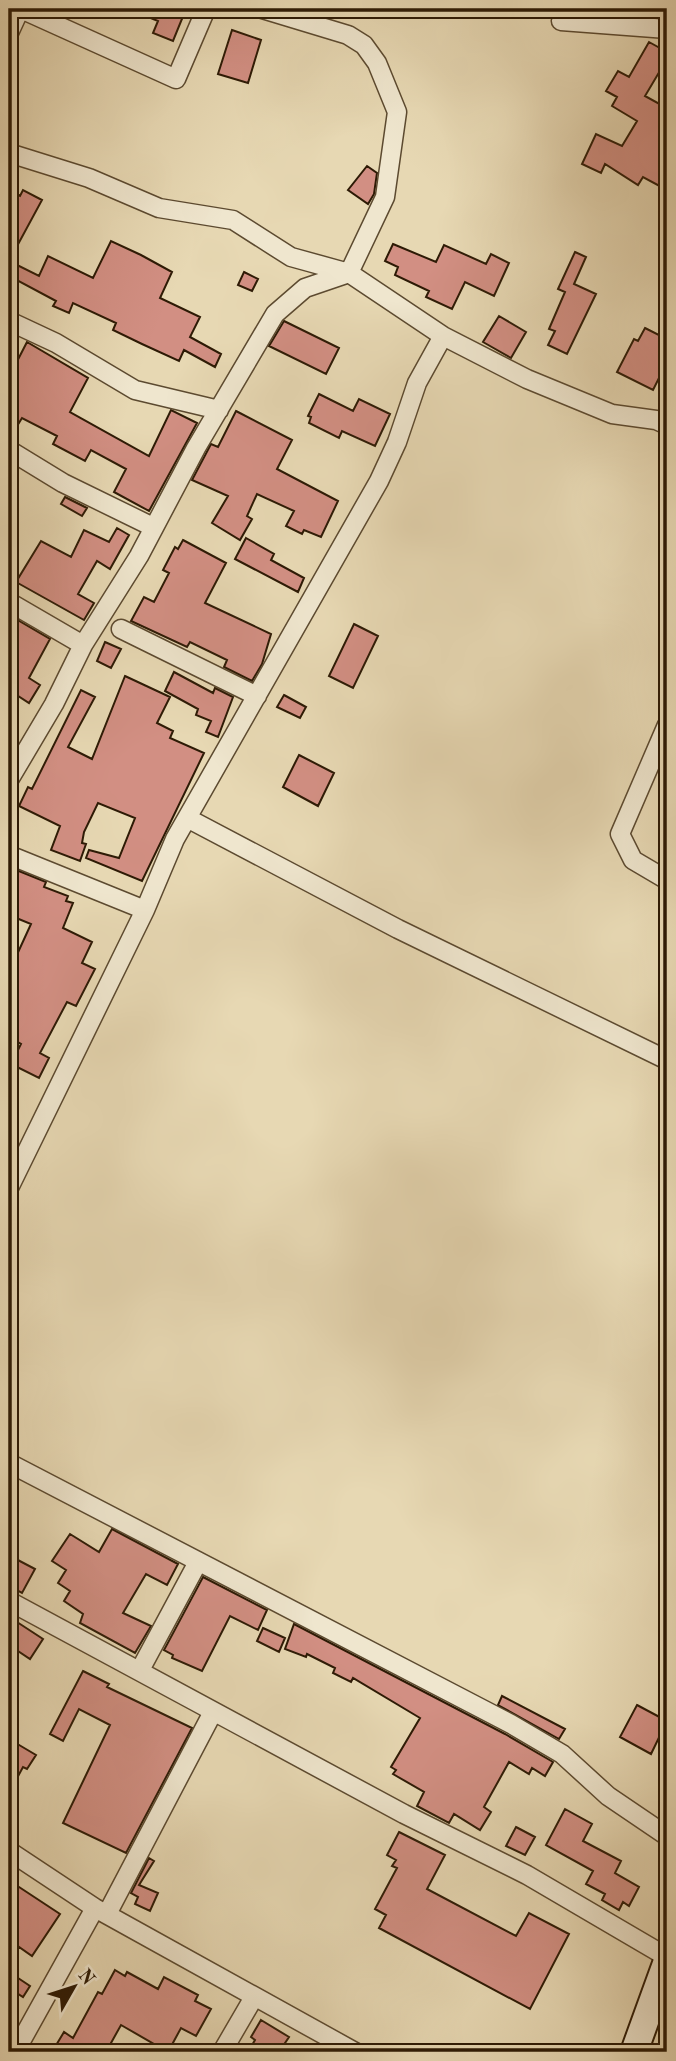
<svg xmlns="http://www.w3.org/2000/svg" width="676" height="2061" font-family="'Old Standard TT',serif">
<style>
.building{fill:#d28f83;stroke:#2d1a05;stroke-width:2}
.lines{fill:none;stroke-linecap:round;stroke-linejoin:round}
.street-casing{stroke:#5c4a30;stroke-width:21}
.secondary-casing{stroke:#2d1a05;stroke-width:30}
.street{stroke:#efe6ce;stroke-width:18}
.secondary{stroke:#efe6ce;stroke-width:26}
</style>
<rect width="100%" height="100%" fill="#e7d8b3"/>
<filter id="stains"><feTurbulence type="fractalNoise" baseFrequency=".00286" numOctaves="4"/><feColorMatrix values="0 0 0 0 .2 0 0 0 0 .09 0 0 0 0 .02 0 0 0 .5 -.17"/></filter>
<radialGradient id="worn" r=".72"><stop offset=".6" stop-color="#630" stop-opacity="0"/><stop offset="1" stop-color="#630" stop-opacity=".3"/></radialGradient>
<!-- building -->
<path class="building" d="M129,9h57l-13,32 -20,-8 5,-12z
M232,30l29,10 -13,43 -30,-9z
M649,42l18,10v7l-22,37 22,12v82l-24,-13 -5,8 -33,-21 -4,9 -19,-9 14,-30 26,12 15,-25 -25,-15 5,-9 -11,-6 12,-20 11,6z
M367,166l10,7 -3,21 -6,10 -20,-14z
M9,190l11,6 3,-6 19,10 -33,61 30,15 9,-20 45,22 18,-37 30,14 31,17 -12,26 40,19 -10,20 31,17 -6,13 -31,-17 -5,11 -37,-17 -29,-14 3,-7 -43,-20 -4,10 -16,-7 3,-5 -47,-25z
M393,244l43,18 8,-17 42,19 5,-10 18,9 -15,33 -29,-14 -13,27 -26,-12 3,-6 -34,-16 3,-8 -13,-6z
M575,252l11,5 -12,27 22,10 -29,60 -19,-9 7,-14 -6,-2 16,-37 -7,-3z
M244,272l14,7 -6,12 -14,-6z
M499,316l27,16 -15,26 -28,-16z
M284,321l55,27 -13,26 -57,-28z
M645,328l22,11v23l-14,28 -36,-18 17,-33 4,2z
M27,342l61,36 -18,34 79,44 22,-46 26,13 -48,88 -35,-19 12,-23 -35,-19 -6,11 -32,-17 4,-8 -35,-18 -13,21v-62z
M319,394l34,17 6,-12 31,15 -15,32 -33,-15 -3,7 -30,-15 2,-6 -3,-1z
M236,411l56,29 -15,29 61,32 -17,36 -17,-7 -2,4 -16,-8 8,-15 -37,-17 -10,22 5,3 -12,21 -28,-17 16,-27 -36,-16 19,-36 7,3z
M65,497l22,11 -5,8 -21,-12z
M117,528l12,7 -19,34 -13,-8 -19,33 16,9 -10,17 -68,-38 25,-41 30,16 13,-27 25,12z
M246,538l28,16 -3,6 33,18 -6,14 -63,-33z
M183,540l43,23 -21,40 66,31 -9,30 -10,17 -28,-14 3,-7 -37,-18 -3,5 -56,-26 13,-24 10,5 15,-29 -6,-3 12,-23 3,2z
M9,615l41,24 -21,39 11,7 -11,18 -20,-13z
M354,624l24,12 -25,52 -24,-12z
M105,642l16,7 -10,19 -14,-7z
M174,672l39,21 2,-5 18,9 -15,40 -12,-5 5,-11 -15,-6 2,-6 -33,-18z
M125,676l45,21 -13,26 16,8 -3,7 34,15 -62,128 -56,-23 3,-8 30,8 16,-40 -37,-15 -14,29 -2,11 4,1 -6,17 -29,-11 9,-24 -41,-20 9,-19 4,2 49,-99 14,7 -27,50 24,12z
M284,695l22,12 -6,11 -23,-11z
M299,755l35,18 -16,33 -35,-19z
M9,867l37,15 -2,5 24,9 -2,5 7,2 -10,25 29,14 -10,21 13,6 -19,37 -9,-4 -27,51 9,5 -10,20 -28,-14 10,-20 -12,-7v-65l22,-48 -22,-9z
M112,1529l66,35 -11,21 -21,-11 -23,39 28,13 -16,27 -55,-30 3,-9 -19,-13 6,-10 -12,-8 8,-13 -14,-9 18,-27 29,18z
M14,1558l21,11 -13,24 -13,-7v-19z
M203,1577l64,33 -9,20 -28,-14 -28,55 -30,-13 1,-3 -9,-5z
M17,1622l26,17 -13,20 -21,-14v-22l5,4z
M294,1624l211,110 48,28 -8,14 -13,-8 -3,6 -20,-12 -25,45 7,5 -11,18 -26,-16 -5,9 -32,-17 7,-14 -31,-18 3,-4 -5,-3 29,-49 -67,-40 -2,4 -18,-9 2,-5 -28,-14 -1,3 -21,-8z
M263,1628l22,10 -6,14 -22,-11z
M83,1671l26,13 -2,3 85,41 -66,125 -63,-30 47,-98 -31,-16 -16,32 -13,-7z
M502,1696l63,33 -6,10 -61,-34z
M637,1705l30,16 -16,33 -31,-17z
M9,1739l27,16 -9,14 -4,-2 -14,26z
M565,1809l27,15 -9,17 38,20 -6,12 24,14 -10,19 -6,-4 -4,8 -17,-10 3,-6 -19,-10 7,-13 -47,-26z
M516,1827l19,10 -10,18 -19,-9z
M399,1832l46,23 -18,34 89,47 13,-23 40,21 -39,75 -151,-81 7,-13 -11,-6 22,-41 -5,-2 4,-6 -9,-5z
M149,1858l5,3 -15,24 19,8 -8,18 -15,-7 3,-7 -7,-4z
M16,1885l44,29 -28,42 -13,-9 -10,16v-66z
M115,1970l10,6 2,-4 31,17 6,-12 34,18 -3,6 16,8 -15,27 -15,-8 -13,24 -47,-27 -15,27h-54l12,-20 9,6 25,-46 4,2z
M9,1972l21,14 -7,11 -14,-9z
M261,2020l28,17 -10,15h-31l7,-12 -4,-3z"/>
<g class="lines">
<defs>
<path id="street" d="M21,9l155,70 30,-70
M561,21l106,8
M9,33l11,-24
M9,153l80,25 70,30 74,12 58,37 58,16 94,63 84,43 85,35 44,6 11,5
M9,321l47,22 79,47 84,20
M9,450l54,33 90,44
M9,602l74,43
M121,629l136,67
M667,725l-47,109 13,26 34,20
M9,780l45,-76 29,-59 56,-89 57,-108 79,-134 30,-26 44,-15 36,-76 12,-85 -20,-49 -13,-18 -16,-10 -86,-26
M187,818l211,111 269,131
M9,855l136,55
M9,1188l136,-278 30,-71 204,-358 18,-39 20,-59 26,-47
M9,1463l502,261 51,30 46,42 59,40
M9,1601l395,213 123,61 140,82
M140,1670l58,-108
M9,1851l86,57 260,144
M107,1914l106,-202
M15,2052l80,-144
M222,2052l32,-55"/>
<path id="secondary" d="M634,2052l33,-91"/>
</defs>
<!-- street casing -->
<use href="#street" class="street-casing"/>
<!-- secondary casing -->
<use href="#secondary" class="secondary-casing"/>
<!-- street -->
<use href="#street" class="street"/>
<!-- secondary -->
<use href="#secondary" class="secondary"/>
</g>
<!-- margin -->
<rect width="676" height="2061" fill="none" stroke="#e7d8b3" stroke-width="35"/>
<rect x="10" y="10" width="655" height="2040" fill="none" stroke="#2d1a05" stroke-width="3.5"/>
<rect x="18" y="18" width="641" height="2026" fill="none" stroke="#2d1a05" stroke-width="2"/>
<!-- north arrow -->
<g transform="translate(74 1987) rotate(51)" stroke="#efe6ce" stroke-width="5" paint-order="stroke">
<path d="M0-5L12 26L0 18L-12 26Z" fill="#2d1a05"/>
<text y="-10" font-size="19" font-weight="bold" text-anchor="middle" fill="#2d1a05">N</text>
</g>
<rect width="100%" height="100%" filter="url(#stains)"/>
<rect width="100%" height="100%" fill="url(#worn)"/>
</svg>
